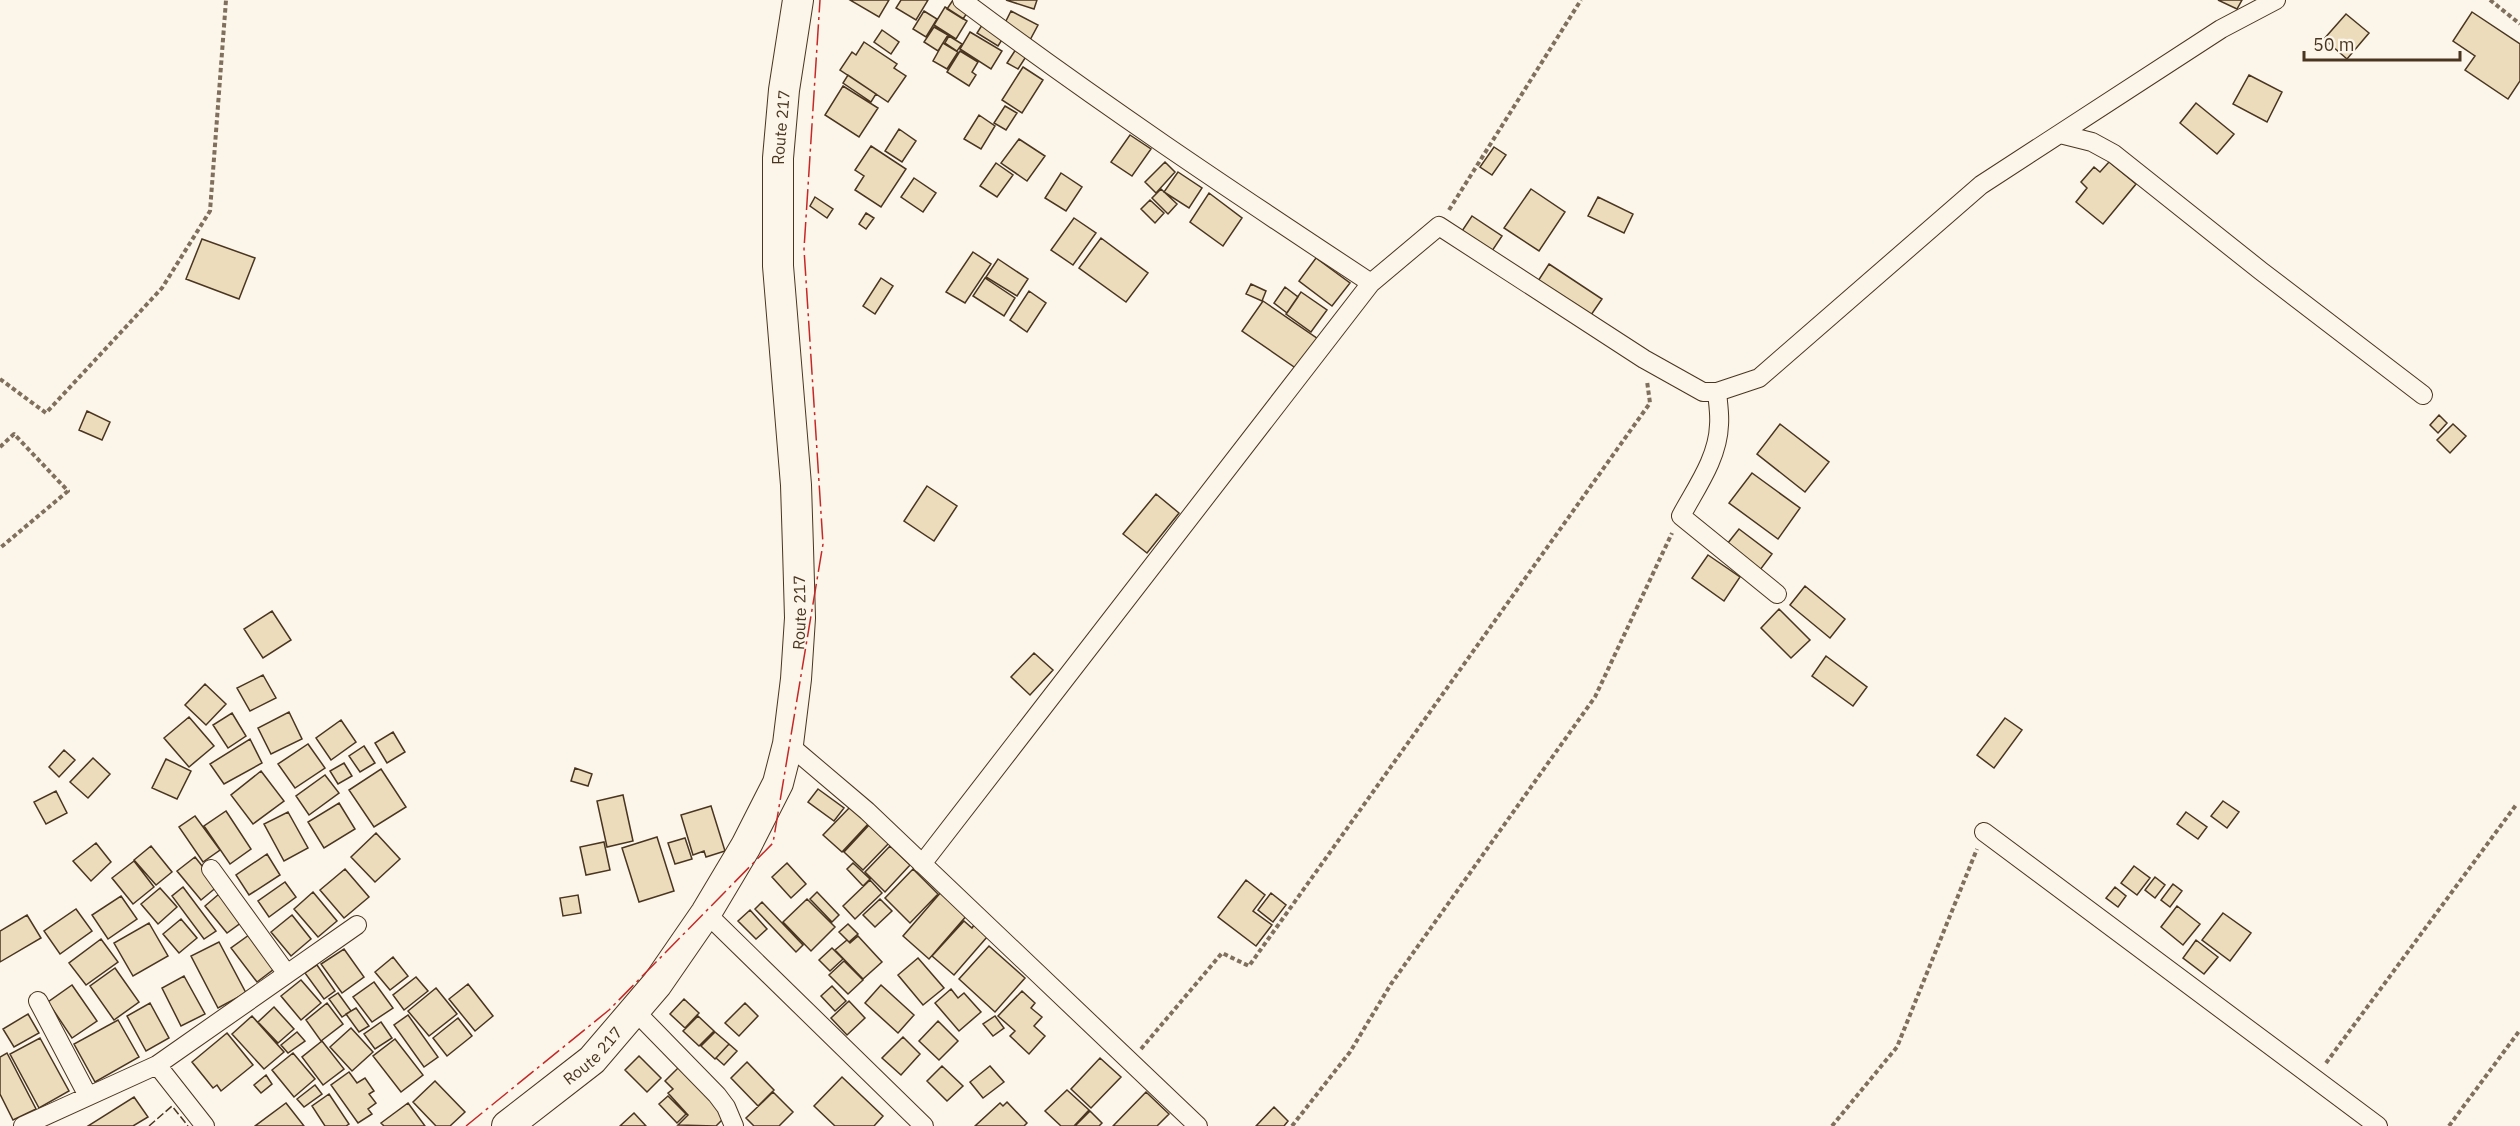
<svg xmlns="http://www.w3.org/2000/svg" width="2520" height="1126" font-family="'IBM Plex Sans',sans-serif">
<style>
.building{fill:#ecdcbc;stroke:#4a3520;stroke-width:1.5}
.lines{fill:none;stroke-linecap:round;stroke-linejoin:round}
.street-casing{stroke:#4a3520;stroke-width:20}
.primary-casing{stroke:#4a3520;stroke-width:32}
.path{stroke:#7f6f5c;stroke-width:4;stroke-dasharray:4.5 3;stroke-linecap:butt}
.street{stroke:#fbf6e9;stroke-width:18}
.primary{stroke:#fbf6e9;stroke-width:30}
.fence{stroke:#4a3520;stroke-width:1.5;stroke-dasharray:8 3;stroke-linecap:butt}
.power{stroke:#c62828;stroke-width:1.5;stroke-dasharray:21 4.5 3 4.5;stroke-linecap:butt}
.labels{text-anchor:middle;dominant-baseline:central;stroke-width:4.5;stroke-linejoin:round;paint-order:stroke}
.street-label{font-size:16px;fill:#4a3520;stroke:#fbf6e9}
</style>
<rect width="100%" height="100%" fill="#fbf6e9"/>
<!-- building -->
<path class="building" d="M850,0h39l-10,17z
M901,0h27l-12,20 -20,-12z
M953,0l16,10 -6,9 -16,-10z
M1006,0h31l-3,9z
M2218,0h24l-5,9z
M945,7l22,14 -11,18 -22,-14z
M924,11l13,8 -11,18 -13,-8z
M1011,11l27,14 -8,15 -27,-13z
M2472,12l48,32v37l-12,18 -43,-29 10,-14 -22,-15z
M2346,14l23,19 -22,26 -23,-20z
M984,22l21,13 -7,11 -21,-13z
M934,27l14,8 -10,16 -14,-9z
M882,30l17,12 -8,12 -17,-12z
M970,32l32,19 -11,18 -31,-20z
M949,36l13,8 -5,7 -12,-8z
M864,42l33,22 -3,4 12,8 -18,26 -48,-32 12,-18 4,3z
M943,43l15,9 -11,17 -14,-8z
M1018,46l11,6 -11,17 -11,-6z
M960,51l18,11 -6,10 4,3 -7,11 -22,-14z
M1023,67l20,13 -21,33 -20,-13z
M848,75l28,19 -5,8 -28,-19z
M2249,75l33,17 -15,30 -34,-18z
M843,86l35,22 -19,29 -34,-22z
M2196,103l38,31 -17,20 -37,-31z
M1005,106l12,7 -11,17 -12,-7z
M979,115l16,11 -14,23 -17,-10z
M899,129l17,12 -14,21 -17,-11z
M1130,135l21,14 -19,27 -21,-14z
M1019,139l26,17 -18,25 -26,-18z
M871,146l35,23 -25,38 -26,-17 9,-14 -9,-6z
M1494,147l12,8 -14,20 -12,-8z
M1165,162l10,10 -19,21 -11,-11z
M2109,162l27,22 -33,40 -27,-22 11,-14 -6,-6 13,-15 6,5z
M996,163l17,12 -16,22 -17,-11z
M1178,172l24,16 -13,20 -25,-16z
M1061,173l21,14 -16,24 -21,-13z
M914,178l22,15 -13,19 -22,-15z
M1161,189l16,15 -9,10 -16,-16z
M1531,189l34,23 -26,39 -35,-23z
M1209,193l33,25 -19,28 -33,-24z
M815,197l18,12 -6,9 -17,-12z
M1598,197l35,17 -9,19 -36,-17z
M1150,200l14,13 -9,10 -14,-14z
M866,213l8,5 -8,11 -7,-5z
M1472,216l30,20 -12,18 -30,-20z
M1074,218l22,15 -23,32 -22,-15z
M1101,238l47,35 -22,29 -47,-34z
M202,239l53,19 -16,41 -53,-20z
M973,252l18,12 -26,39 -19,-11z
M1316,258l34,25 -18,23 -33,-25z
M998,259l30,20 -11,17 -31,-19z
M1549,264l53,35 -11,16 -53,-34z
M881,278l12,8 -18,28 -12,-8z
M985,278l30,20 -11,18 -31,-20z
M1251,284l15,7 -4,10 -16,-7z
M1285,287l13,10 -11,16 -13,-10z
M1029,291l17,12 -19,29 -17,-12z
M1301,292l26,18 -16,22 -25,-18z
M1263,301l58,40 -21,30 -58,-40z
M87,411l23,11 -8,18 -23,-10z
M2439,415l8,8 -9,10 -8,-8z
M1780,424l49,38 -24,30 -48,-38z
M2453,424l13,12 -16,17 -13,-13z
M1752,473l48,35 -22,31 -49,-36z
M927,486l30,20 -23,35 -30,-20z
M1156,494l23,19 -32,40 -24,-19z
M1739,529l33,25 -15,20 -33,-26z
M1708,555l32,22 -16,24 -32,-23z
M1805,586l40,33 -15,19 -40,-33z
M1779,609l31,31 -19,18 -30,-30z
M272,611l19,29 -28,18 -19,-29z
M1034,653l19,17 -23,25 -19,-18z
M1826,656l41,31 -14,19 -41,-30z
M263,675l13,23 -26,13 -13,-23z
M205,684l21,20 -20,21 -21,-20z
M289,712l13,27 -31,15 -13,-26z
M232,713l14,23 -18,12 -15,-23z
M189,717l25,29 -25,21 -25,-29z
M2005,718l17,12 -28,38 -17,-13z
M341,720l15,22 -25,18 -15,-22z
M393,732l12,20 -18,11 -12,-20z
M250,739l12,24 -38,21 -14,-20z
M308,744l17,24 -30,20 -17,-24z
M364,746l11,17 -15,9 -11,-16z
M64,750l11,10 -16,17 -10,-10z
M93,758l17,16 -22,24 -18,-16z
M166,759l25,12 -14,28 -25,-11z
M344,763l8,13 -14,8 -8,-13z
M575,768l17,6 -4,12 -17,-5z
M381,769l25,38 -32,20 -25,-37z
M261,771l23,30 -31,23 -22,-29z
M325,775l14,18 -30,22 -13,-19z
M818,789l26,19 -10,13 -26,-19z
M56,791l11,22 -21,11 -12,-22z
M623,795l10,46 -26,6 -10,-46z
M2223,801l16,11 -12,16 -16,-12z
M339,803l16,26 -31,19 -16,-26z
M711,806l14,45 -19,6 -2,-6 -11,4 -12,-40z
M851,806l18,17 -27,29 -19,-17z
M226,811l25,38 -21,15 -26,-38z
M288,812l20,36 -24,13 -20,-37z
M2186,812l21,15 -9,12 -21,-15z
M195,816l25,34 -17,12 -24,-35z
M870,824l20,18 -27,28 -19,-18z
M376,833l24,26 -25,23 -24,-25z
M657,837l17,54 -35,11 -17,-54z
M685,838l7,21 -17,5 -7,-21z
M604,842l6,28 -24,5 -6,-28z
M96,843l15,19 -20,19 -18,-20z
M151,846l21,26 -16,13 -22,-25z
M890,846l20,19 -25,27 -20,-20z
M267,854l13,21 -31,20 -13,-20z
M195,857l23,29 -17,14 -24,-29z
M134,861l20,26 -21,17 -21,-26z
M787,863l19,21 -15,14 -19,-21z
M853,863l17,16 -7,7 -16,-17z
M2134,866l16,12 -13,17 -16,-12z
M345,869l24,28 -25,21 -24,-28z
M913,869l25,25 -28,29 -25,-25z
M2155,877l10,8 -10,13 -10,-8z
M870,880l12,13 -27,26 -12,-13z
M1246,880l19,15 -12,16 19,14 -16,21 -38,-29z
M285,882l11,15 -27,20 -11,-16z
M2173,884l9,7 -12,16 -9,-7z
M183,887l33,44 -12,8 -32,-43z
M2115,887l11,9 -8,11 -12,-9z
M160,888l17,19 -19,17 -17,-20z
M942,891l26,23 -39,45 -26,-23z
M313,892l24,29 -19,16 -24,-28z
M817,892l22,23 -7,7 -22,-23z
M1271,893l15,12 -13,17 -15,-12z
M219,894l23,28 -15,11 -22,-27z
M578,895l3,18 -18,3 -3,-18z
M121,896l16,23 -29,20 -16,-24z
M807,899l28,28 -24,24 -28,-29z
M880,899l12,12 -17,16 -12,-12z
M762,902l41,43 -7,7 -41,-43z
M2177,906l23,18 -17,21 -22,-18z
M76,909l16,22 -32,23 -16,-23z
M750,910l17,19 -11,10 -18,-18z
M2223,913l28,20 -21,28 -28,-21z
M27,915l14,23 -41,24v-31z
M292,915l19,24 -20,17 -20,-24z
M181,919l16,19 -18,15 -16,-19z
M964,921l8,7 2,-3 13,12 -33,38 -22,-19z
M149,923l19,33 -35,20 -19,-33z
M848,924l10,10 -9,8 -10,-10z
M249,935l25,34 -17,13 -26,-34z
M858,936l24,26 -19,17 -28,-29 12,-10 3,3z
M101,939l17,23 -32,23 -17,-22z
M2196,940l22,17 -14,17 -21,-16z
M219,942l27,51 -28,15 -27,-52z
M989,946l36,32 -30,34 -36,-33z
M832,948l11,11 -13,12 -11,-11z
M344,949l20,28 -22,16 -21,-29z
M393,957l15,19 -18,14 -15,-18z
M918,958l26,30 -21,17 -25,-30z
M844,961l19,19 -15,14 -19,-19z
M317,965l18,26 -11,8 -19,-26z
M115,968l24,34 -25,18 -24,-34z
M184,976l21,38 -24,12 -19,-38z
M416,977l12,14 -24,19 -11,-15z
M301,980l20,23 -20,17 -20,-24z
M374,982l19,26 -21,14 -19,-25z
M468,984l25,32 -18,15 -26,-32z
M72,985l25,36 -25,17 -24,-36z
M881,985l33,30 -16,18 -33,-30z
M832,986l14,15 -11,10 -14,-15z
M436,988l21,26 -28,22 -21,-25z
M951,989l7,9 6,-5 17,19 -22,19 -24,-28z
M1022,991l13,12 -4,5 11,9 -8,9 11,10 -16,18 -19,-18 5,-5 -17,-15z
M338,993l13,18 -9,6 -13,-18z
M684,999l15,14 -14,15 -15,-14z
M849,1001l16,17 -18,17 -16,-17z
M150,1003l19,35 -23,13 -19,-35z
M327,1003l16,21 -22,17 -15,-21z
M745,1003l13,13 -19,20 -14,-13z
M274,1007l20,22 -16,14 -20,-21z
M356,1008l13,18 -10,6 -13,-18z
M28,1014l11,19 -25,14 -11,-18z
M408,1015l30,42 -14,10 -30,-42z
M252,1016l32,36 -20,17 -32,-35z
M698,1016l16,15 -15,15 -16,-15z
M995,1016l9,12 -11,8 -10,-12z
M458,1018l14,18 -25,20 -14,-18z
M118,1020l21,37 -44,25 -21,-38z
M938,1021l20,20 -19,19 -20,-19z
M381,1022l11,16 -17,11 -11,-15z
M351,1028l22,24 -21,19 -22,-24z
M297,1032l8,9 -17,12 -7,-8z
M715,1032l14,12 -14,15 -14,-13z
M227,1033l26,32 -32,26 -4,-6 -4,3 -21,-26z
M903,1037l17,17 -19,21 -19,-17z
M40,1038l29,53 -30,17 -29,-54z
M395,1039l28,36 -22,17 -28,-36z
M322,1041l22,28 -21,16 -21,-28z
M729,1044l8,7 -13,14 -8,-7z
M7,1053l29,56 -23,11 -13,-26v-37z
M293,1053l22,26 -21,18 -22,-27z
M639,1056l22,22 -14,14 -22,-22z
M1100,1058l21,19 -30,31 -20,-19z
M747,1062l27,28 -16,16 -27,-28z
M682,1064l43,53 -9,9 -38,-1 10,-10 -20,-22 5,-4 -8,-8z
M942,1066l21,20 -16,15 -20,-20z
M990,1066l14,16 -21,16 -13,-16z
M349,1072l8,11 8,-5 9,13 -5,3 7,9 -8,6 4,5 -14,9 -27,-38z
M266,1075l6,9 -11,9 -7,-8z
M842,1077l41,39 -9,10h-39l-21,-20z
M435,1081l30,31 -15,14h-14l-23,-24z
M315,1085l7,9 -18,13 -7,-8z
M1067,1090l22,20 -15,16h-13l-16,-15z
M773,1092l20,20 -14,14h-25l-8,-8z
M1146,1092l23,22 -12,12h-44z
M329,1094l20,30 -3,2h-21l-13,-20z
M668,1096l18,18 -9,9 -18,-19z
M134,1097l14,20 -15,9h-45z
M1007,1102l20,21 -3,3h-49l25,-23 3,3z
M286,1103l18,23h-49z
M408,1103l17,23h-41l-3,-3z
M1274,1107l14,14 -4,5h-28z
M1090,1111l12,12 -3,3h-24z
M634,1113l12,13h-26z"/>
<g class="lines">
<defs>
<path id="street" d="M962,0c133,100 271,192 409,283
M2060,134l32,8 22,12 147,117 162,124
M1717,392c1,11 3,23 2,33 -1,33 -23,63 -38,91l96,78
M788,744l79,67 331,315
M1984,832l394,294
M922,864l449,-581 68,-57 205,133 59,33h14l42,-14 222,-193 240,-156 55,-29
M211,869l76,105
M706,913l218,213
M38,1001l50,95
M635,1011l82,84 9,12 8,19
M157,1065l200,-140
M23,1126l134,-61 48,61"/>
<g id="primary">
<path id="s1" d="M507,1126l85,-66 65,-76 49,-71 40,-67 32,-63 10,-39 8,-65 4,-61 -2,-70 -2,-63 -18,-219v-108l6,-68 14,-90"/>
</g>
</defs>
<!-- street casing -->
<use href="#street" class="street-casing"/>
<!-- primary casing -->
<use href="#primary" class="primary-casing"/>
<!-- path -->
<path class="path" d="M2490,0l30,24
M1449,210l132,-210
M0,379l46,34 116,-125 48,-77 16,-211
M0,447l14,-13 54,57 -68,57
M1141,1049l81,-96 27,13 401,-563 -3,-22
M2326,1063l190,-258
M1292,1126l58,-74 41,-68 204,-287 77,-164
M1832,1126l65,-79 80,-198
M2449,1126l71,-96"/>
<!-- street -->
<use href="#street" class="street"/>
<!-- primary -->
<use href="#primary" class="primary"/>
<!-- fence -->
<path class="fence" d="M149,1126l23,-20 16,20"/>
<!-- power -->
<path class="power" d="M466,1126l143,-116 164,-167 50,-299 -19,-295 16,-249"/>
</g>
<g class="labels">
<!-- street labels -->
<g class="street-label">
<text stroke="none"><textPath href="#s1" startOffset="1101">Route 217</textPath></text>
<text stroke="none"><textPath href="#s1" startOffset="615">Route 217</textPath></text>
<text stroke="none"><textPath href="#s1" startOffset="111">Route 217</textPath></text>
</g>
</g>
<!-- scale -->
<path d="M2304 51v9h156v-9" fill="none" stroke="#4a3520" stroke-width="3"/>
<text x="2313" y="51" font-size="18" fill="#4a3520" stroke="#fbf6e9" stroke-width="4.5" paint-order="stroke">50 m</text>
</svg>
